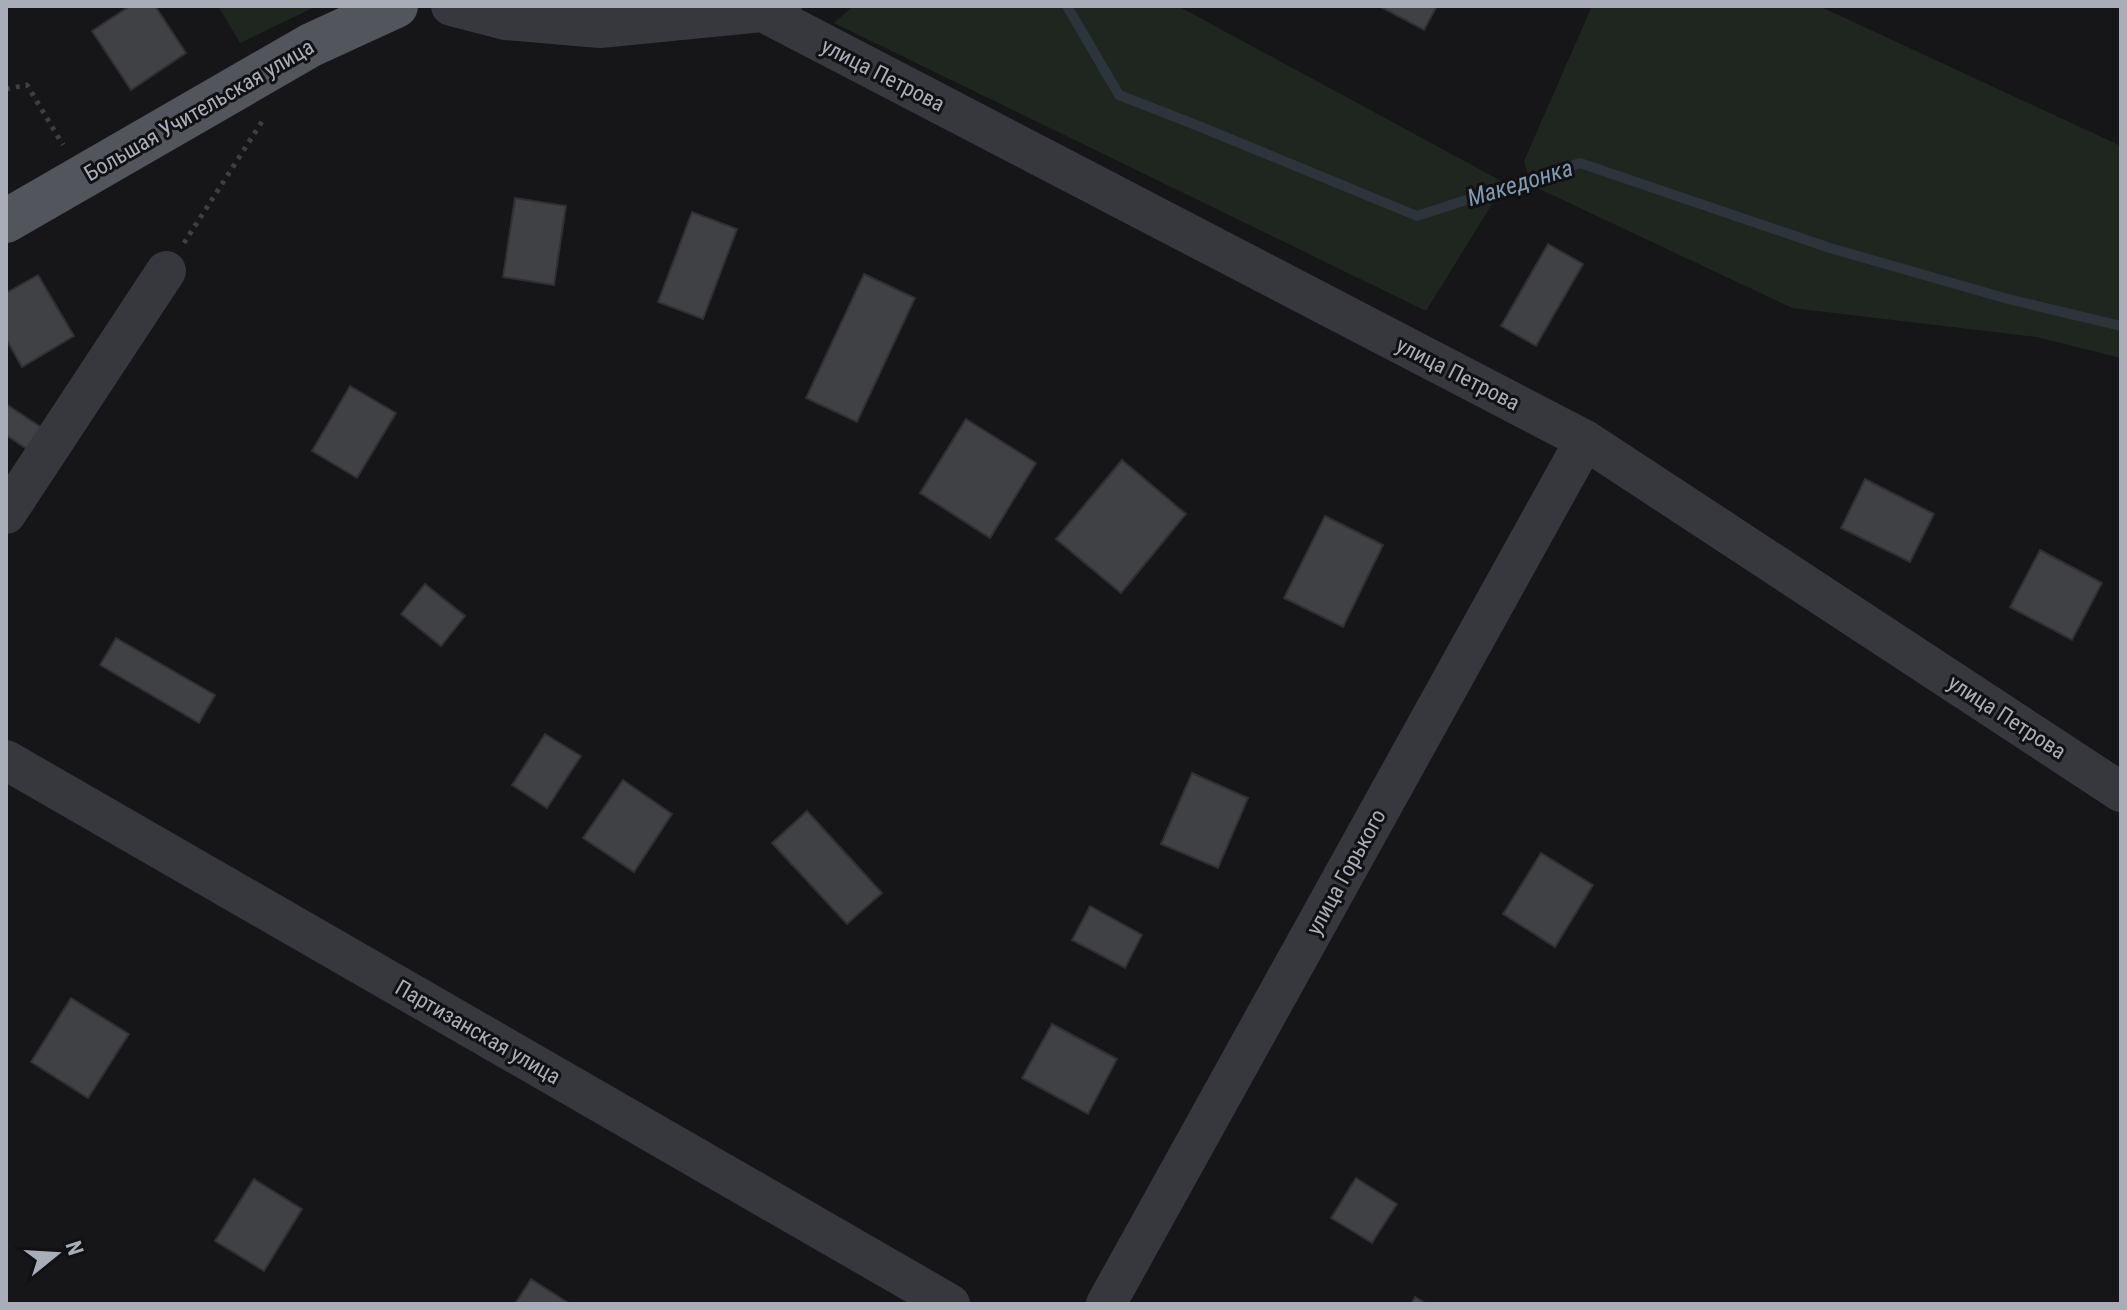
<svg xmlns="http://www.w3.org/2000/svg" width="2127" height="1310" font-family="'Roboto Condensed',sans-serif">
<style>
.green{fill:#1e261f}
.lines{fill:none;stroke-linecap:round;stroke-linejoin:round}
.stream{stroke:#2c353c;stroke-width:10}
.building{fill:#404145;stroke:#303034;stroke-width:2}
.path{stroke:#3d3f44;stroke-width:5;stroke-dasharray:4 6;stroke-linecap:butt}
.minor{stroke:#37383d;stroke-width:40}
.major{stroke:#53555c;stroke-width:44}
.labels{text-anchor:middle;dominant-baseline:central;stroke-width:6;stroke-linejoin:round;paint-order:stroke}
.street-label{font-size:22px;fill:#a8adb8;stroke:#111113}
.water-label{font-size:24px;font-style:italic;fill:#7f9bb3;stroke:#111113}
</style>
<rect width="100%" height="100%" fill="#161618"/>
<!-- green -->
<path class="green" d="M218,6h99l-77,37z
M853,6h325l327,177 -79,128 -592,-288z
M1592,6h227l302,140v212l-84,-21 -245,-29 -261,-123 -7,-24z"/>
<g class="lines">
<!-- stream -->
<path class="stream" d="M1067,6l52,89 82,32 216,89 163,-53 250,85 178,51 113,27"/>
</g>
<!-- building -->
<path class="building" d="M130,6h25l31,47 -55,37 -39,-59z
M1379,6h58l-13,24z
M515,198l51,8 -12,79 -51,-8z
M692,212l45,17 -34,90 -45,-17z
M1548,244l35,20 -47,82 -35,-20z
M864,274l51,24 -58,124 -51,-24z
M38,275l36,61 -52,31 -16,-28v-46z
M350,386l46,27 -39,65 -45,-27z
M6,404l38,25 -14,22 -24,-16z
M966,419l70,44 -46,75 -70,-45z
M1122,460l64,54 -65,79 -65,-54z
M1865,479l69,35 -24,48 -69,-34z
M1325,516l58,29 -40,82 -59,-29z
M2040,550l62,33 -30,57 -62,-33z
M425,584l40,32 -24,30 -40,-32z
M116,638l99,57 -16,28 -99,-58z
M545,734l36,22 -34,52 -35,-23z
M1192,773l56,25 -30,70 -57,-24z
M623,780l49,34 -38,58 -51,-34z
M807,811l75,82 -35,31 -75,-81z
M1541,853l52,32 -38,62 -52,-33z
M1090,906l52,29 -17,33 -53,-28z
M71,998l58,36 -41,64 -57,-36z
M1052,1024l65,35 -29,55 -66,-36z
M1356,1178l41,26 -25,39 -41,-25z
M254,1179l48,30 -38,62 -49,-30z
M531,1279l39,25h-55z
M1415,1297l12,7h-16z"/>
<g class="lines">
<!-- path -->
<path class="path" d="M6,89l21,-4 36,60
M184,243l81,-126"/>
<!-- minor -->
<path class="minor" d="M451,6l54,14 95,8 163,-16 19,-6
M763,12l822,428 536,352
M6,514l160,-243
M6,760l944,544
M1106,1304l479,-864"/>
<!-- major -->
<path class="major" d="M6,221l305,-176 85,-39"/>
</g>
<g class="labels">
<!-- street labels -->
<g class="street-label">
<text transform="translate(883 75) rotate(27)">улица Петрова</text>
<text transform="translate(199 110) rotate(-30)">Большая Учительская улица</text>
<text transform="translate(1458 374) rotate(27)">улица Петрова</text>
<text transform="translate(2007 717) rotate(33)">улица Петрова</text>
<text transform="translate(1346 872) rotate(-61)">улица Горького</text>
<text transform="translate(478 1032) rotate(30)">Партизанская улица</text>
</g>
<!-- water labels -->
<g class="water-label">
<text transform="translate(1520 183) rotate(-17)">Македонка</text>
</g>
</g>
<!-- border -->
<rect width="2127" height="1310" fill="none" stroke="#a8adb8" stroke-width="16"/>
<!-- north arrow -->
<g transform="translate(56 1254) rotate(72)" stroke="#111113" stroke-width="6" paint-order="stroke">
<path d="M0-6L14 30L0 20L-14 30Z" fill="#a8adb8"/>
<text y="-12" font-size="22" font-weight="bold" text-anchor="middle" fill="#a8adb8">N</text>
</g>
</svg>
